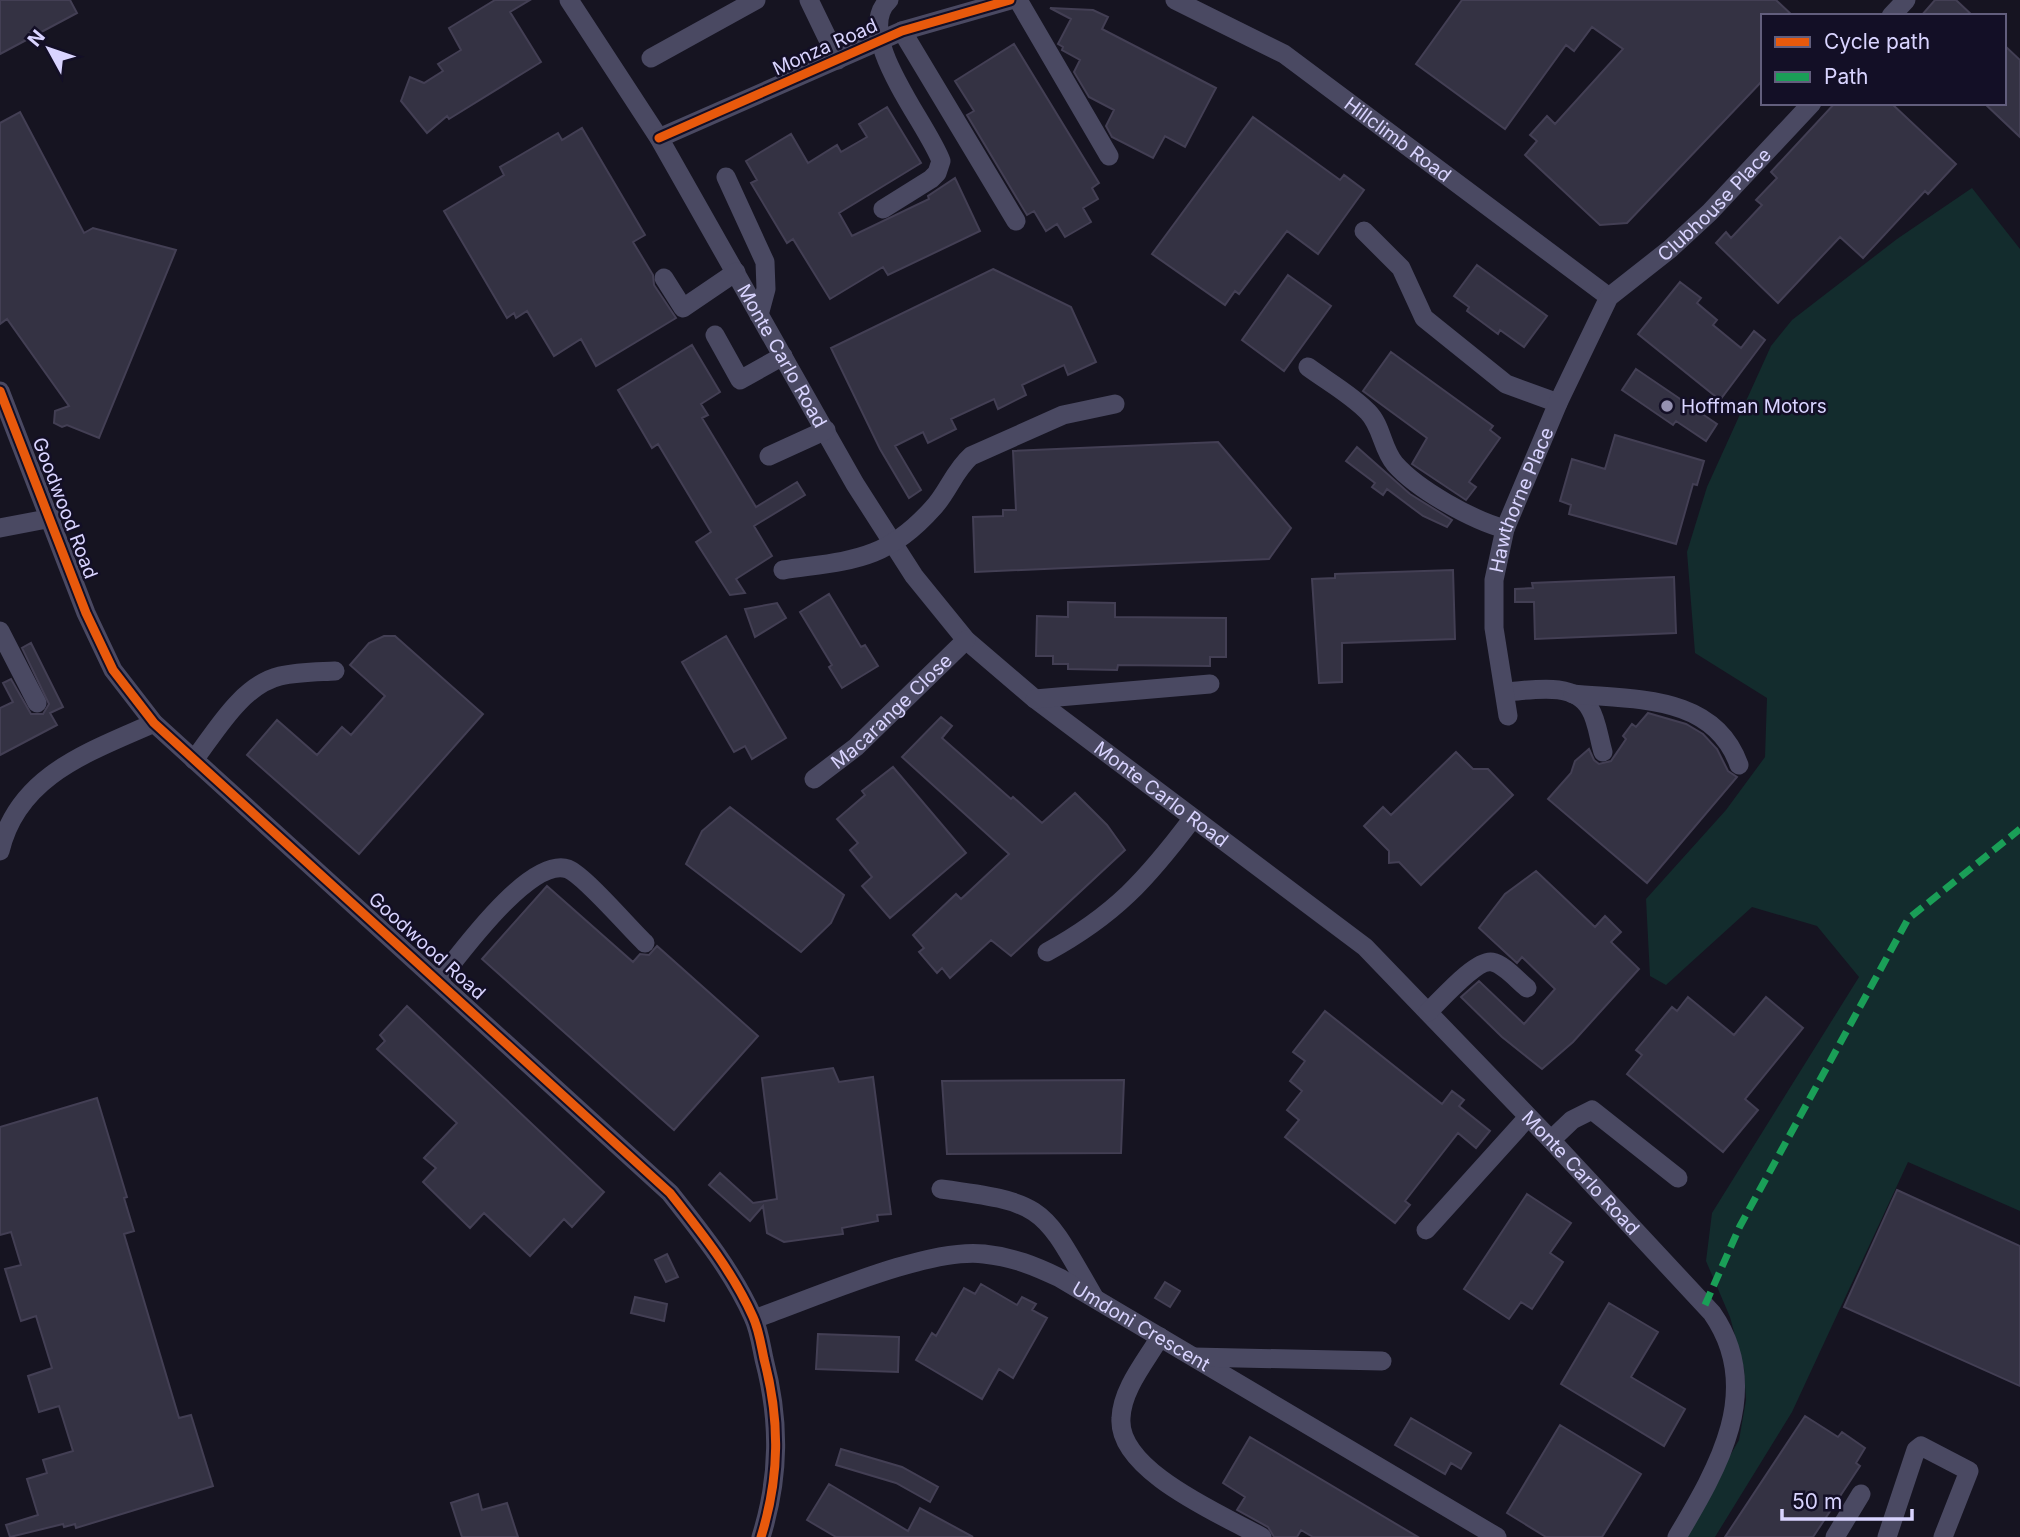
<svg xmlns="http://www.w3.org/2000/svg" width="2020" height="1537" font-family="Inter,sans-serif">
<style>
.green{fill:#132c2d}
.building{fill:#343243;stroke:#433f54;stroke-width:2}
.lines{fill:none;stroke-linecap:round;stroke-linejoin:round}
.minor{stroke:#4a4962;stroke-width:19}
.quiet{stroke:#1a9f57;stroke-width:7;stroke-dasharray:14 7;stroke-linecap:butt}
.cycleway-casing{stroke:#130f26;stroke-width:13}
.cycleway{stroke:#e8590c;stroke-width:9}
.poi-dot{fill:#9591b1;stroke:#130f26;stroke-width:2.5}
.labels{text-anchor:middle;dominant-baseline:central;stroke-width:5;stroke-linejoin:round;paint-order:stroke}
.street-label{font-size:19px;fill:#d9d4ff;stroke:#130f26}
.poi-label{font-size:19px;fill:#d9d4ff;stroke:#130f26;text-anchor:start}
</style>
<rect width="100%" height="100%" fill="#161421"/>
<!-- green -->
<path class="green" d="M1972,188l48,61v962l-112,-49 -116,250 -77,125h-32l56,-97 7,-40 -2,-31 -14,-52 -24,-56 6,-48 147,-236 -42,-51 -65,-19 -86,78 -16,-9 -4,-77 80,-89 39,-53 2,-59 -72,-45 -8,-101 20,-65 64,-141 21,-26 105,-81z"/>
<!-- building -->
<path class="building" d="M0,0h70l7,13 -77,41z
M495,0h35l-20,12 31,50 -92,57 -2,-3 -20,17 -26,-32 9,-24 14,6 19,-12 -5,-7 23,-14 -12,-22z
M1462,0h314l17,16h-30v64l-136,143 -27,2 -75,-70 12,-14 -7,-6 17,-19 8,8 68,-75 -31,-22 -18,24 -8,-6 -61,84 -89,-65z
M1935,0h21l17,16h-52z
M1050,8l43,2 15,7 -6,12 114,59 -31,59 -20,-11 -12,22 -41,-21 -6,-11 8,-16 -25,-13 -15,-25 6,-12 -18,-10 1,-3 -5,-3 13,-25z
M1014,44l85,139 -7,5 6,11 -15,9 8,14 -26,15 -8,-13 -11,7 -12,-20 -7,4 -60,-100 7,-4 -19,-30z
M2004,45l16,15v77l-36,-34h20z
M1835,103h56l65,61 -28,30 -3,-3 -62,67 -23,-21 -62,66 -62,-60 10,-11 5,6 31,-33 -6,-5 21,-22 -6,-6z
M887,107l34,56 -82,50 13,23 77,-37 -1,-3 27,-18 25,53 -92,44 -5,-8 -53,32 -37,-60 -6,4 -36,-60 6,-3 -11,-19 45,-27 17,29 29,-18 4,7 26,-15 -8,-13z
M20,112l64,121 9,-5 83,22 -77,188 -32,-13 -5,2 -8,-4 1,-12 14,-5 -62,-87 -7,5v-201z
M1253,117l87,63 4,-5 20,15 -46,64 -31,-23 -48,63 -4,-3 -10,14 -73,-51z
M582,128l63,107 -12,7 20,33 1,10 22,33 -80,48 -15,-27 -27,17 -27,-45 -11,7 -2,-5 -7,5 -63,-107 60,-36 -4,-8 58,-34 4,7z
M1477,265l70,51 -23,31 -24,-17 -2,4 -31,-23 2,-4 -15,-11z
M993,269l78,38 25,55 -28,13 -4,-10 -42,20 4,10 -28,14 -4,-10 -43,20 5,10 -28,14 -5,-11 -28,14 26,44 -12,8 -29,-49 -49,-101z
M1288,275l43,31 -47,65 -42,-31z
M1680,282l21,16 -4,5 20,17 -4,5 28,23 13,-17 11,9 -45,60 -82,-66z
M692,345l28,47 -19,12 7,11 -6,3 54,89 41,-25 8,13 -51,31 18,30 -36,23 9,14 -15,2 -34,-53 15,-10 -53,-88 -6,4 -34,-58z
M1391,352l102,74 -3,4 10,8 -31,44 7,5 -10,13 -54,-36 15,-26 -64,-47z
M1636,369l81,55 -11,17 -30,-20 -3,4 -51,-35z
M1615,435l89,26 -7,24 -4,-1 -17,60 -107,-30 2,-9 -11,-4 12,-42 33,10z
M1218,442l73,86 -22,31 -294,13 -2,-55 30,-1v-6h13l-3,-59z
M1357,447l53,47 42,26 -5,7 -24,-11 -36,-27 -4,6 -11,-8 3,-4 -29,-22z
M1453,570l2,69 -113,4v39l-23,1 -7,-104 23,-1v-4z
M1674,577l2,56 -141,6 -1,-37h-19v-13l18,-1 -1,-5z
M829,594l32,53 4,-2 13,21 -36,22 -13,-21 3,-2 -32,-53z
M1068,602l47,1v14l111,1v39h-16v9l-92,-1 -1,5 -49,-1v-5h-15v-8h-17l1,-40 31,1z
M777,603l9,15 -31,19 -10,-28z
M384,636h11l88,78 -124,140 -112,-99 30,-35 40,35 25,-28 9,8 34,-39 -35,-31 19,-22z
M726,636l60,102 -34,21 -7,-13 -11,6 -52,-90z
M31,643l32,64 -13,6 7,12 -57,30v-47l13,-6 -10,-19 8,-4 20,35h12l6,-10 -27,-56z
M1648,713l38,11 17,10 14,15 11,22 9,6 -90,106 -99,-84 23,-26 4,-12 14,-12 5,11 5,4 12,-3 15,-22 -3,-3 9,-12 4,3z
M941,717l11,9 -10,12 69,61 2,-2 29,26 33,-30 32,32 18,25 -114,106 -20,-16 -41,38 -8,-10 -5,5 -18,-21 5,-4 -11,-13 43,-41 5,5 48,-45 -107,-97z
M1456,752l17,17h15l25,26 -92,90 -22,-23 -10,1v-12l-25,-25 19,-19 8,8z
M893,767l73,86 -76,65 -28,-32 10,-9 -22,-27 8,-7 -21,-24 28,-24 -3,-4z
M730,807l114,88 -13,28 -30,29 -115,-88 16,-33z
M1536,871l59,56 10,-11 16,16 -10,10 28,27 -66,73 -31,27 -40,-32 -41,-40 18,-16 45,43 31,-35 -33,-32 -5,6 -38,-35 26,-34z
M547,886l86,76 7,-8 9,1 8,-9 101,90 -84,94 -192,-171z
M1688,997l46,38 32,-38 37,31 -58,71 13,11 -35,42 -96,-78 15,-19 -6,-5 36,-43 5,4z
M407,1006l197,186 -32,35 -8,-8 -34,37 -46,-43 -14,15 -47,-46 13,-14 -12,-10 33,-35 -80,-74 8,-8 -5,-6z
M1325,1011l117,93 10,-13 12,9 -5,6 31,25 -14,17 -18,-15 -53,68 5,4 -15,18 -110,-86 14,-17 -12,-10 15,-19 -12,-10 15,-20 -12,-9z
M833,1068l6,14 34,-5 18,137 -14,1 1,6 -36,7 1,6 -59,8 -17,-9 -4,-27 -13,15 -41,-36 11,-12 33,30 24,-4 -15,-121z
M1124,1080l-3,73 -174,1 -5,-73z
M97,1098l30,99 -3,1 10,33 -10,3 55,184 12,-3 22,71 -137,42 -1,-4 -11,3 -1,-3 -53,13 -4,-12 32,-10 -11,-36 20,-6 -4,-13 30,-9 -14,-45 -20,6 -11,-36 24,-8 -16,-52 -15,5 -16,-52 16,-4 -10,-33 -11,3v-108z
M1897,1190l123,56v140l-176,-79z
M1527,1194l44,29 -21,30 13,9 -31,47 -11,-7 -12,17 -45,-30z
M667,1254l11,23 -12,5 -11,-22z
M1165,1282l15,9 -10,16 -15,-9z
M981,1284l36,21 5,-8 14,7 -4,6 15,8 -34,60 -14,-9 -17,30 -66,-39 16,-27 4,3 28,-48 11,6z
M635,1297l32,7 -3,17 -33,-8z
M1609,1303l49,29 -27,45 54,32 -21,37 -103,-62z
M818,1334l81,3 -1,35 -82,-3z
M1805,1416l33,21 4,-5 23,16 -9,15 4,3 -47,71h-88z
M1411,1418l60,35 -10,16 -10,-6 -6,11 -50,-29z
M1560,1425l81,49 -39,63h-56l-39,-24z
M1250,1437l168,100h-105l-12,-7 -4,7h-23l-6,-10 -31,-17 8,-13 -22,-14z
M841,1449l61,18 36,20 -8,15 -34,-19 -60,-18z
M829,1484l79,47 12,-23 53,29h-137l-29,-17z
M478,1494l4,16 25,-7 11,34h-56l-11,-34z"/>
<g class="lines">
<!-- minor -->
<g class="minor">
<path id="s1" d="M569,0l90,138 196,346 59,92 52,64 69,59 330,248 186,193 161,173c53,76 6,155 -35,224"/>
<path d="M809,0l29,60"/>
<path d="M1018,0l91,156"/>
<path id="s2" d="M1175,0l109,54 325,243"/>
<path d="M1891,16l15,-16"/>
<path d="M902,31l114,190"/>
<path d="M651,58l105,-58"/>
<path d="M659,138l243,-107 108,-31"/>
<path d="M726,177l39,85 1,27 -7,26"/>
<path d="M883,209l48,-30 6,-6 4,-12c-13,-37 -90,-127 -52,-161"/>
<path d="M1364,231l37,37 23,50 82,66 52,19"/>
<path d="M664,278l19,30 53,-36"/>
<path d="M715,335l25,45 43,-24"/>
<path d="M1308,367c19,14 44,28 60,45 14,14 14,37 27,52 23,26 77,56 110,65"/>
<path d="M0,391l86,222 27,57 41,53 516,470c31,39 63,79 83,124 6,13 8,28 11,42 16,61 16,117 -3,178"/>
<path d="M769,456l57,-26"/>
<path d="M0,528l52,-10"/>
<path d="M783,570c67,-10 102,-8 150,-62 15,-16 21,-37 38,-52l92,-41 52,-11"/>
<path d="M0,631l37,72"/>
<path d="M1507,692c25,-2 68,-11 83,17 7,11 9,30 13,43"/>
<path d="M1573,694c61,6 141,0 166,71"/>
<path d="M1035,699l175,-15"/>
<path id="s3" d="M1508,716l-14,-88v-48l11,-51 53,-126 51,-106 61,-48 40,-37 102,-109"/>
<path d="M194,760c22,-29 48,-75 86,-84 18,-4 37,-4 55,-5"/>
<path id="s4" d="M814,779l42,-32 110,-107"/>
<path d="M0,851c18,-76 89,-99 154,-128"/>
<path d="M1047,952c68,-37 100,-73 146,-134"/>
<path d="M439,980c21,-26 91,-124 129,-111 17,7 61,59 77,74"/>
<path d="M1428,1012c12,-11 48,-53 64,-50 12,2 26,19 35,26"/>
<path d="M1551,1140l21,-20 20,-10 86,68"/>
<path d="M941,1189c106,14 101,18 153,108"/>
<path d="M1426,1230l102,-113"/>
<path id="s5" d="M754,1319c58,-20 173,-72 230,-65 29,3 51,12 76,24l437,259"/>
<path d="M1160,1337c-14,24 -38,52 -39,81 -4,53 102,97 141,119"/>
<path d="M1194,1357l188,4"/>
<path d="M1835,1537l26,-43"/>
<path d="M1887,1537l29,-87 5,-4 48,25 -26,66"/>
</g>
<!-- quiet -->
<path class="quiet" d="M1705,1305l35,-79 168,-307 112,-90"/>
<defs>
<path id="cycleway" d="M659,138l243,-107 108,-31
M0,391l86,222 27,57 41,53 516,470c31,39 63,79 83,124 6,13 8,28 11,42 16,61 16,117 -3,178"/>
</defs>
<!-- cycleway casing -->
<use href="#cycleway" class="cycleway-casing"/>
<!-- cycleway -->
<use href="#cycleway" class="cycleway"/>
</g>
<!-- markers -->
<circle class="poi-dot" cx="1667" cy="406" r="7"/>
<g class="labels">
<!-- street labels -->
<g class="street-label">
<text transform="translate(825 47) rotate(-24)">Monza Road</text>
<text stroke="none"><textPath href="#s2" startOffset="264">Hillclimb Road</textPath></text>
<text stroke="none"><textPath href="#s3" startOffset="584">Clubhouse Place</textPath></text>
<text stroke="none"><textPath href="#s1" startOffset="415">Monte Carlo Road</textPath></text>
<text stroke="none"><textPath href="#s3" startOffset="222">Hawthorne Place</textPath></text>
<text transform="translate(65 508) rotate(69)">Goodwood Road</text>
<text stroke="none"><textPath href="#s4" startOffset="103">Macarange Close</textPath></text>
<text stroke="none"><textPath href="#s1" startOffset="1003">Monte Carlo Road</textPath></text>
<text transform="translate(427 946) rotate(42)">Goodwood Road</text>
<text stroke="none"><textPath href="#s1" startOffset="1570">Monte Carlo Road</textPath></text>
<text stroke="none"><textPath href="#s5" startOffset="415">Umdoni Crescent</textPath></text>
</g>
<!-- poi labels -->
<g class="poi-label">
<text x="1681" y="406">Hoffman Motors</text>
</g>
</g>
<!-- legend -->
<rect x="1761" y="14" width="245" height="91" fill="#130f26" stroke="#625e7d" stroke-width="2"/>
<rect x="1775" y="37" width="35" height="10" fill="#e8590c" stroke="#625e7d" stroke-width="2"/>
<text x="1824" y="49" font-size="21" fill="#d9d4ff">Cycle path</text>
<rect x="1775" y="72" width="35" height="10" fill="#1a9f57" stroke="#625e7d" stroke-width="2"/>
<text x="1824" y="84" font-size="21" fill="#d9d4ff">Path</text>
<!-- north arrow -->
<g transform="translate(49 49) rotate(310)" stroke="#130f26" stroke-width="5" paint-order="stroke">
<path d="M0-5L12 26L0 18L-12 26Z" fill="#d9d4ff"/>
<text y="-10" font-size="19" font-weight="bold" text-anchor="middle" fill="#d9d4ff">N</text>
</g>
<!-- scale -->
<path d="M1782 1509v10h130v-10" fill="none" stroke="#d9d4ff" stroke-width="3.5"/>
<text x="1792" y="1509" font-size="21" fill="#d9d4ff" stroke="#130f26" stroke-width="5" paint-order="stroke">50 m</text>
</svg>
